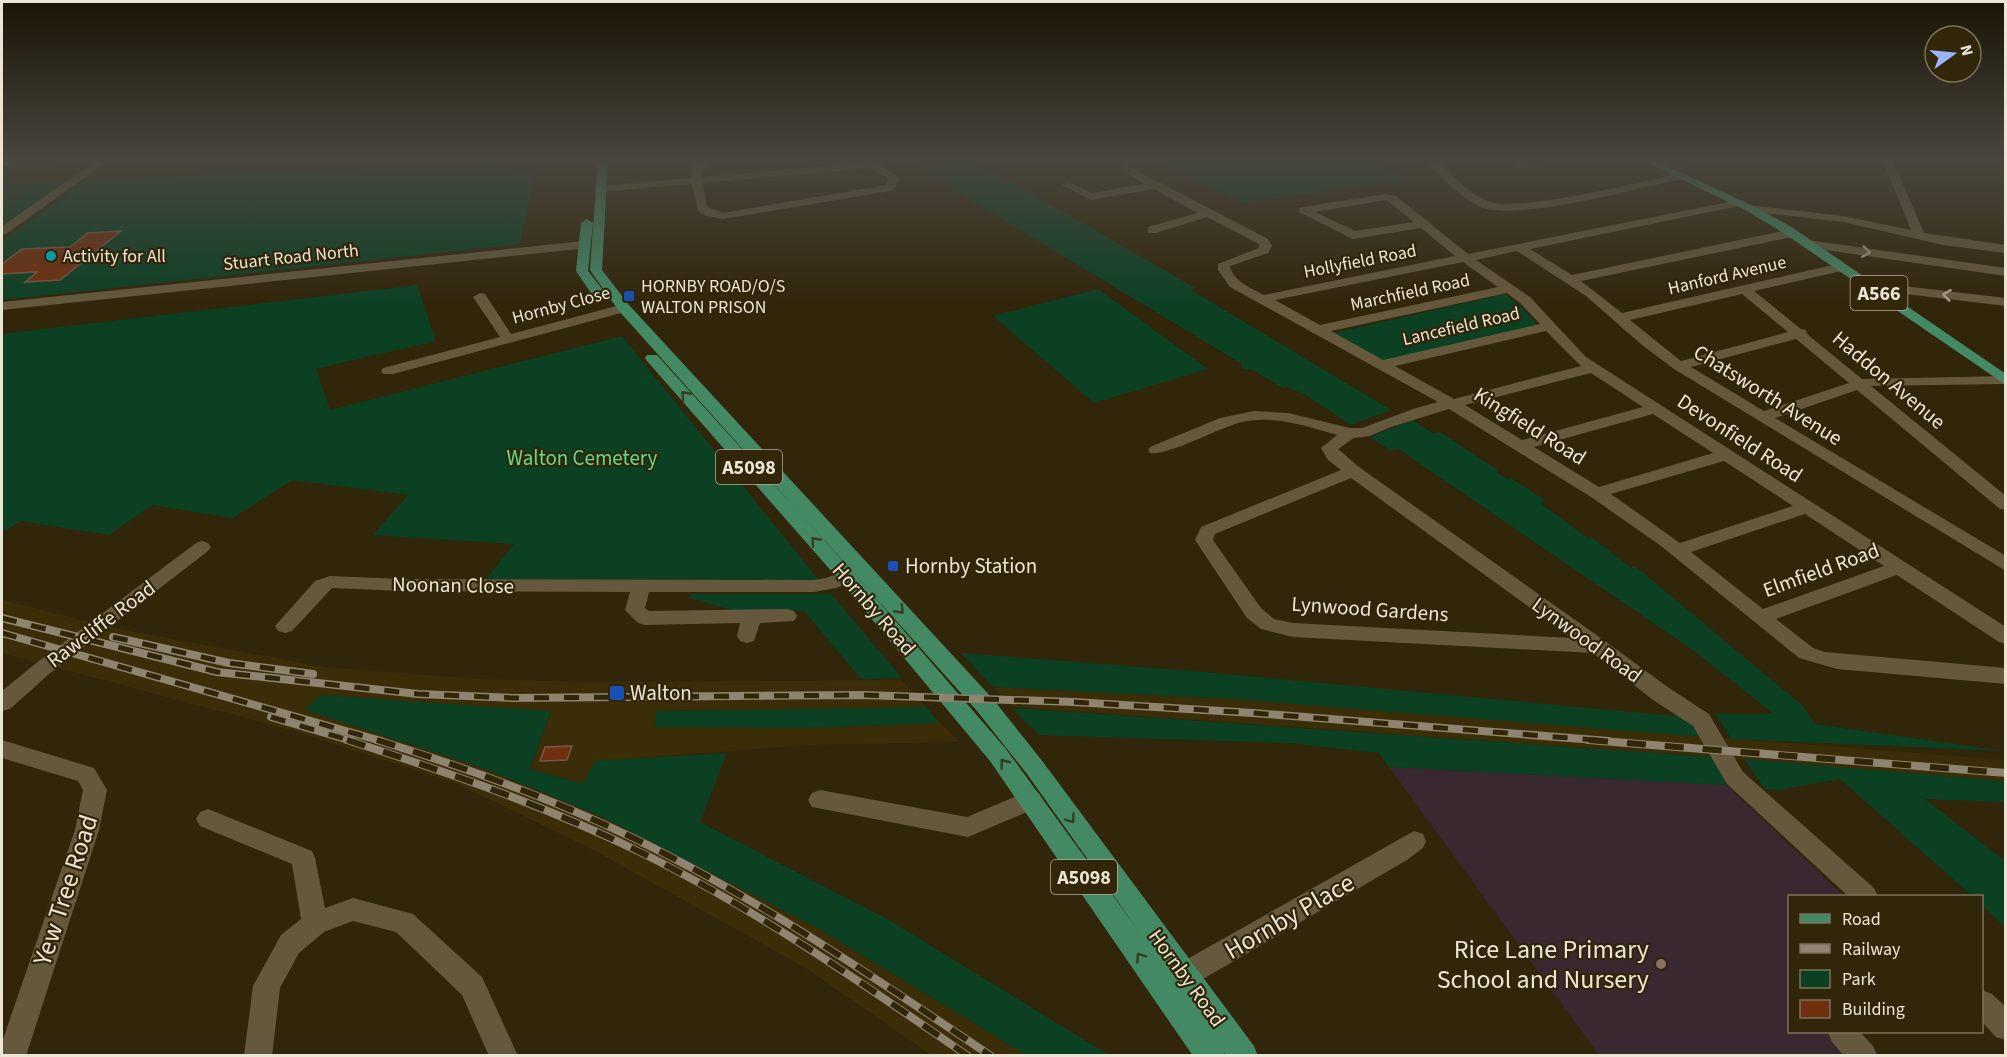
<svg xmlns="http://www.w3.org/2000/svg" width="2007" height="1057" viewBox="0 0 2007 1057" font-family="'Source Sans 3',sans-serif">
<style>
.built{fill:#3b2d08}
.education{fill:#3a2831}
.green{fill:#0b4023}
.building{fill:#702f0e;stroke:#76584b;stroke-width:1.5}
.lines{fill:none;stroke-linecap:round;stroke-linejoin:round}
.minor{fill:#65583c;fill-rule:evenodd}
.major{fill:#438964;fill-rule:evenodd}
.rail-far1-casing{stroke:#8e846f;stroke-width:8}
.rail-casing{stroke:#8e846f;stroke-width:8}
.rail-far1{stroke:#31250a;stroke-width:5;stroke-dasharray:15;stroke-linecap:butt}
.rail{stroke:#31250a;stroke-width:6;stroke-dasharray:19;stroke-linecap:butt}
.oneway{stroke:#a89e88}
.oneway2{stroke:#363e20}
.culture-dot{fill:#0f9aa8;stroke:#31250a;stroke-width:2}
.transit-dot{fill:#1a4fb4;stroke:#31250a;stroke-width:2}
.education-dot{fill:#8d6e63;stroke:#31250a;stroke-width:2}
.labels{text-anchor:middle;stroke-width:4.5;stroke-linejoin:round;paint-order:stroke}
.far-poi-label{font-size:18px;fill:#ece5d5;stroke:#31250a;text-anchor:start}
.far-street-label{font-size:18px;fill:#ece5d5;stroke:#31250a}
.shield{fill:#31250a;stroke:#b4ab98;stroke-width:1.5}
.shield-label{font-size:20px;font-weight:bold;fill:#ece5d5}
.street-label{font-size:21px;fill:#ece5d5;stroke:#31250a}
.park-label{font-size:21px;fill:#5ddb8f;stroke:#31250a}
.poi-label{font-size:21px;fill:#ece5d5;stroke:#31250a;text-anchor:start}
.near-street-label{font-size:26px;fill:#ece5d5;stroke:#31250a}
.near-poi-label{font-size:26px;fill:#ece5d5;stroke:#31250a;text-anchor:end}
</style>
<rect width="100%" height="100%" fill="#31250a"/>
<g class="built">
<polygon points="2,600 119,629 325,667 479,679 587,682 902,680 926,707 657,711 655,726 804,728 940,723 960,742 809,745 596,761 584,784 530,769 551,712 320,695 306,710 483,768 602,817 818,928 1026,1055 931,1055 804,967 595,851 460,785 297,732 2,653"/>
<polygon points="993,687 1234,699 2005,760 2005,781 1730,758 1012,707"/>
</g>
<polygon class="education" points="1389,767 1726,785 1844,896 1790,896 1790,1032 1861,1032 1880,1055 1599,1055"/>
<g class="green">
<polygon points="906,159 971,159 1006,179 1001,180 1004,182 1010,181 1197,289 1191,290 1391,410 1351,425 1306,395 1287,387 1284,389 1253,370 1242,369 1242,364 957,192 950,191 954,187"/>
<polygon points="1153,159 1381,159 1404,180 1242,203"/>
<polygon points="496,162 534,173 520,244 2,300 2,241 87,180"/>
<polygon points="67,181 2,226 2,183"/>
<polygon points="417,285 436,341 316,369 330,410 622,336 819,580 486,579 514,544 373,535 408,495 292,480 233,518 152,505 109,535 21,521 2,533 2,334"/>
<polygon points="1098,289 1208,369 1094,403 993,316"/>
<polygon points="1505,294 1524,309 1538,326 1382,361 1334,333"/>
<polygon points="1412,420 1434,434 1440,432 1498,470 1496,472 1507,479 1511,478 1545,500 1540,503 1589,539 1593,538 1631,568 1635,566 1803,706 1815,724 2005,751 1731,739 1716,714 1774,714 1697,653 1397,448 1391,451 1370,437"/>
<polygon points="693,594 831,594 902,678 861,679 804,611 737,611 688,598"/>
<polygon points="961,653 1204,672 1685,717 1704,737 1234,699 993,687"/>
<polygon points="320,695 551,711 530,769 583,784 595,761 727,753 700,822 889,920 1109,1055 1026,1055 818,928 602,817 483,768 305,710"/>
<polygon points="926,707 940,723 804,728 655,727 656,711"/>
<polygon points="1012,708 1716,757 1726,785 1389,767 1379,753 1289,743 1039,735"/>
<polygon points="1744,759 2005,781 2005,802 1925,799 2005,861 2005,927 1982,905 1982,896 1972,896 1840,779 1779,790 1765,789"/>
</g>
<g class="building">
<polygon points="121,231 60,280 25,282 37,272 2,274 2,264 22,249 70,247 88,233"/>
<polygon points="572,746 567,760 540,761 545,747"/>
</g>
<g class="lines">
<g class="minor">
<polygon points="99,159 110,159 6,234 2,234 2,226"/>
<path d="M704,159H716L701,170L702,177L862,163L858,159H870L900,178L894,190L890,191L723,219L706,216L698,211L692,184L600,192L594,189L600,186L691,178V167ZM871,168L889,179L886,185L723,213L707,207L703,183Z"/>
<path d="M1423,159H1434C1451,172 1467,194 1488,201C1519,213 1644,181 1682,173L1687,176L1682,179C1639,188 1522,220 1483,208C1466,202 1435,173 1423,159Z"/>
<polygon points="1538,159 1560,159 1555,162 1518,168 1513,165"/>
<polygon points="1685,159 1722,159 1717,162 1657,167 1652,164 1657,161"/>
<polygon points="1882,159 1892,159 1924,233 2006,245 2006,253 1943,245 1843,222 1749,211 1743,208 1749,205 1843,216 1911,230"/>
<path d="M1128,166L1268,239L1272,246L1268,253L1230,266C1233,281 1251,288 1264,295L1455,256L1421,228L1353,239L1299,212V208L1303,207L1386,194L1396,196L1468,254L1739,200L1745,203L1743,205L1530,249L1572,275L1792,229L1796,230V236L1792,237L1581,281L1622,313L1842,263L1848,267L1846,270L1754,291L1801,329L1806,330L1807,334L1862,379L2006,376L2004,384L1871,386L2006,496V510L2000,509L1857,390L1775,418L2006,556V571L1674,369L1642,345L1586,296L1517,251L1476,260L1530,297L1586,357L2006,627V644L1999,642L1897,575L1776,619L1813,648L1825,652L2006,668V684L1837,669L1799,658L1661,546L1591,497L1449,409L1391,427L1370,436L1354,438L1338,449L1359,467L1605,641L1669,688L1709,714L1743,772L1874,888L1878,896H1848L1727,784L1693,726L1653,700L1593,653L1293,637L1261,629L1247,618L1195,540L1201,527L1341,470L1328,460L1321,448L1337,435C1306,426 1274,415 1242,422C1220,427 1166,457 1150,453L1148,450L1150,447L1220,418L1254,411L1288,413L1350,428H1362L1413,409L1438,402L1230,287L1218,270V264L1259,248V244L1207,217L1156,233H1148V227L1198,213L1154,189L1091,200L1062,185L1067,182L1071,183L1092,193L1145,184L1124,171V167ZM1386,200L1414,222L1355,231L1315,212ZM1463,262L1498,287L1320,325L1275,300ZM1507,293L1520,303L1540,324L1383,360L1331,331ZM1742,294L1788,332L1681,361L1630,320ZM1546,331L1581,366L1454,399L1395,366ZM1796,339L1849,383L1764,411L1691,367ZM1591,373L1643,407L1522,440L1465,405ZM1653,414L1713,453L1599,487L1534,447ZM1724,461L1793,506L1680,543L1611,494ZM1351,478L1572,638L1293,623L1274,619L1261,608L1213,540L1215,534ZM1805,514L1884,566L1763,609L1691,552Z"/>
<polygon points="1808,240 2006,268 2006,276 1804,247 1804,241"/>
<polygon points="584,241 588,242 588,248 2,310 2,302"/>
<polygon points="1869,282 2006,298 2006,306 1864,289 1862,286 1864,283"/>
<polygon points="480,293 485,294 511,334 624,304 631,308 629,311 393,374 383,374 381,371 383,368 500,337 473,297"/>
<polygon points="202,541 208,543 211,547 208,551 49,674 10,709 2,711 2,691 35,664 196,543"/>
<polygon points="861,565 868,567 870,571 868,575 836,588 814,592 649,592 645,608 649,611 787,609 794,611 797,616 794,621 760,623 754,641 747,643 740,641 737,636 740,623 645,625 638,623 625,610 630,592 402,591 332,588 292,631 285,633 278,631 275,626 315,581 330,576 402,579 814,580 826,578"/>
<polygon points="2,740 94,768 107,790 99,830 26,1056 2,1056 2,1042 75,830 83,790 78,781 2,758"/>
<polygon points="820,790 967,817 1031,790 1039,793 1043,800 1039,807 968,837 812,807 808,800 812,793"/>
<polygon points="208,809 312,851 315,858 325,908 353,898 413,914 482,977 518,1056 489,1056 462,995 396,932 353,921 324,932 299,953 280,988 272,1056 244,1056 253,986 281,935 301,919 292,864 200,826 196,819 200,812"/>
<polygon points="1414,831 1423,834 1426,841 1423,848 1407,860 1186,989 1176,993 1166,989 1162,980 1166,971"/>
<polygon points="1982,990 1992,994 2006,1007 2006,1040 1996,1037 1982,1022"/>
<polygon points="1828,1032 1860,1032 1873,1046 1877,1056 1844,1056 1832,1042"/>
</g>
<g class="major">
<polygon points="36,159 111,159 106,162 2,166 2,160"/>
<polygon points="598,159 608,159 602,270 629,305 993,699 1043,762 1254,1046 1258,1056 1226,1056 1224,1052 1225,1056 1193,1056 990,761 840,581 647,361 645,358 647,355 657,355 854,573 1006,749 1140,933 1027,774 977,711 619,311 592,273 590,270"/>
<polygon points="1640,159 1652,159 1753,206 1790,226 2006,374 2006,385 1782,232 1745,210"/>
<polygon points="587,219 593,223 588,271 603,290 596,294 591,293 576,271 581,223"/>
</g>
<defs>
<g id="rail-far1">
<polyline points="2,618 217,672 418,694 514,698 863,695 1074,702 1253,713 1608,741"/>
<polyline points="2,633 381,741"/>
<polyline points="113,637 229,663 313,674"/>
<polyline points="271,717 352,741"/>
</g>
<g id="rail">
<path d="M347,740C447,772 546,806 640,852C756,909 862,983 968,1056"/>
<path d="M377,740C477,771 578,808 671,857C783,915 887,986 991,1056"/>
<polyline points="1589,740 2006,773"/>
</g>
</defs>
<use href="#rail-far1" class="rail-far1-casing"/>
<use href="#rail" class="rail-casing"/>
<use href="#rail-far1" class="rail-far1"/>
<use href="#rail" class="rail"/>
</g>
<defs><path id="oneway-chevron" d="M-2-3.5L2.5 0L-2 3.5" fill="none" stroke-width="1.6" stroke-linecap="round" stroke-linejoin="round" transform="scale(1.5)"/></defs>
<g class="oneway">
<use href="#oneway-chevron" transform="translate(1866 252) rotate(8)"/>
<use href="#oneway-chevron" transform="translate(1947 295) rotate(-173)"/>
</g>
<g class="oneway2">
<use href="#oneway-chevron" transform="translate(685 395) rotate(-132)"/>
<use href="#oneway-chevron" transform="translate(815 541) rotate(-132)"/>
<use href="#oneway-chevron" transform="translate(900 610) rotate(48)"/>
<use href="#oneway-chevron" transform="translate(1004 763) rotate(-127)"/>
<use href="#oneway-chevron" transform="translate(1071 819) rotate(54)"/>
<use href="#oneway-chevron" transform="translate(1140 957) rotate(-125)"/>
</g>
<linearGradient id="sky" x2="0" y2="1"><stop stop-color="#1b1406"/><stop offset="0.52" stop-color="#48463e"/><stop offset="1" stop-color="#48463e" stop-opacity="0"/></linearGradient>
<rect width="2007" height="307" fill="url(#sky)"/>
<circle class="culture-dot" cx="51" cy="256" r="6"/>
<g class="transit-dot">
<rect x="623" y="290" width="12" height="12" rx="3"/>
<rect x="887" y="560" width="12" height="12" rx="3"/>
<rect x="609" y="685" width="16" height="16" rx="3"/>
</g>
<circle class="education-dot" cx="1661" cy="964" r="6"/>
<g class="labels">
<g class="far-poi-label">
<text x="63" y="262">Activity for All</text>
<text x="641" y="292">HORNBY ROAD/O/S<tspan x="641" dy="21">WALTON PRISON</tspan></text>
</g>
<g class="far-street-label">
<text transform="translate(291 257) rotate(-6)" y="6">Stuart Road North</text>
<text transform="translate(1360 261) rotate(-11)" y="6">Hollyfield Road</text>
<text transform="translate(1727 275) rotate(-13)" y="6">Hanford Avenue</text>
<text transform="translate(1410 292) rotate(-12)" y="6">Marchfield Road</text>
<text transform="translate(561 305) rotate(-15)" y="6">Hornby Close</text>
<text transform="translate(1461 326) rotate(-13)" y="6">Lancefield Road</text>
</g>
<g class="shield">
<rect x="1850.5" y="276" width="57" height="34" rx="4.5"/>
<rect x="716" y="450" width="66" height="34" rx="4.5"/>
<rect x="1051" y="860" width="66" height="34" rx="4.5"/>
</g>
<g class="shield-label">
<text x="1879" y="300">A566</text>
<text x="749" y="474">A5098</text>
<text x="1084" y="884">A5098</text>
</g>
<g class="street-label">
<text transform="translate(1889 380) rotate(40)" y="7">Haddon Avenue</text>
<text transform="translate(1768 395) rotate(32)" y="7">Chatsworth Avenue</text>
<text transform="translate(1530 426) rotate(32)" y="7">Kingfield Road</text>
<text transform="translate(1740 438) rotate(33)" y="7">Devonfield Road</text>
<text transform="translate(1821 570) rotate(-20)" y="7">Elmfield Road</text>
<text transform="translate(453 585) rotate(1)" y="7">Noonan Close</text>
<text transform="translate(874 609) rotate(49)" y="7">Hornby Road</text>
<text transform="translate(1370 609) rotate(4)" y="7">Lynwood Gardens</text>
<text transform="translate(101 624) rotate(-37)" y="7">Rawcliffe Road</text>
<text transform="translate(1587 640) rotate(36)" y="7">Lynwood Road</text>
<text transform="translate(1187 978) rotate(54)" y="7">Hornby Road</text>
</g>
<g class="park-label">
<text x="582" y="465">Walton Cemetery</text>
</g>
<g class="poi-label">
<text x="905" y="573">Hornby Station</text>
<text x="630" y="700">Walton</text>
</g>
<g class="near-street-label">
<text transform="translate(65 890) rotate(-72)" y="9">Yew Tree Road</text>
<text transform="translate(1289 916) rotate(-30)" y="9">Hornby Place</text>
</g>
<g class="near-poi-label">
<text x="1649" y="958">Rice Lane Primary<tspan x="1649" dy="30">School and Nursery</tspan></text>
</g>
</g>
<rect width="2007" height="1057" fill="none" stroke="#ece5d5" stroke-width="6"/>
<rect x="1788" y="895" width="195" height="138" fill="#31250a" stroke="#7c725b" stroke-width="1.5"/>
<rect x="1800" y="914" width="30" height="9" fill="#438964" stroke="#7c725b" stroke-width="1.5"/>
<text x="1842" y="925" font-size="18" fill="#ece5d5">Road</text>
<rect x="1800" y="944" width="30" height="9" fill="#8e846f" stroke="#7c725b" stroke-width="1.5"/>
<text x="1842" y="955" font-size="18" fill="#ece5d5">Railway</text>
<rect x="1800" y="970" width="30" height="18" fill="#0b4023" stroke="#7c725b" stroke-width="1.5"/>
<text x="1842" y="985" font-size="18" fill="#ece5d5">Park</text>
<rect x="1800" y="1000" width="30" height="18" fill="#702f0e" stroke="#7c725b" stroke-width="1.5"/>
<text x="1842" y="1015" font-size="18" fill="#ece5d5">Building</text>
<g transform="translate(1953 54) rotate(75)"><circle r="28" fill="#31250a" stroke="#7c725b" stroke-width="1.5"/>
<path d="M0-4.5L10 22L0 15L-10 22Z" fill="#9cb4fd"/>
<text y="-9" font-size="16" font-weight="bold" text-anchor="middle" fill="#ece5d5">N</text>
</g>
</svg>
